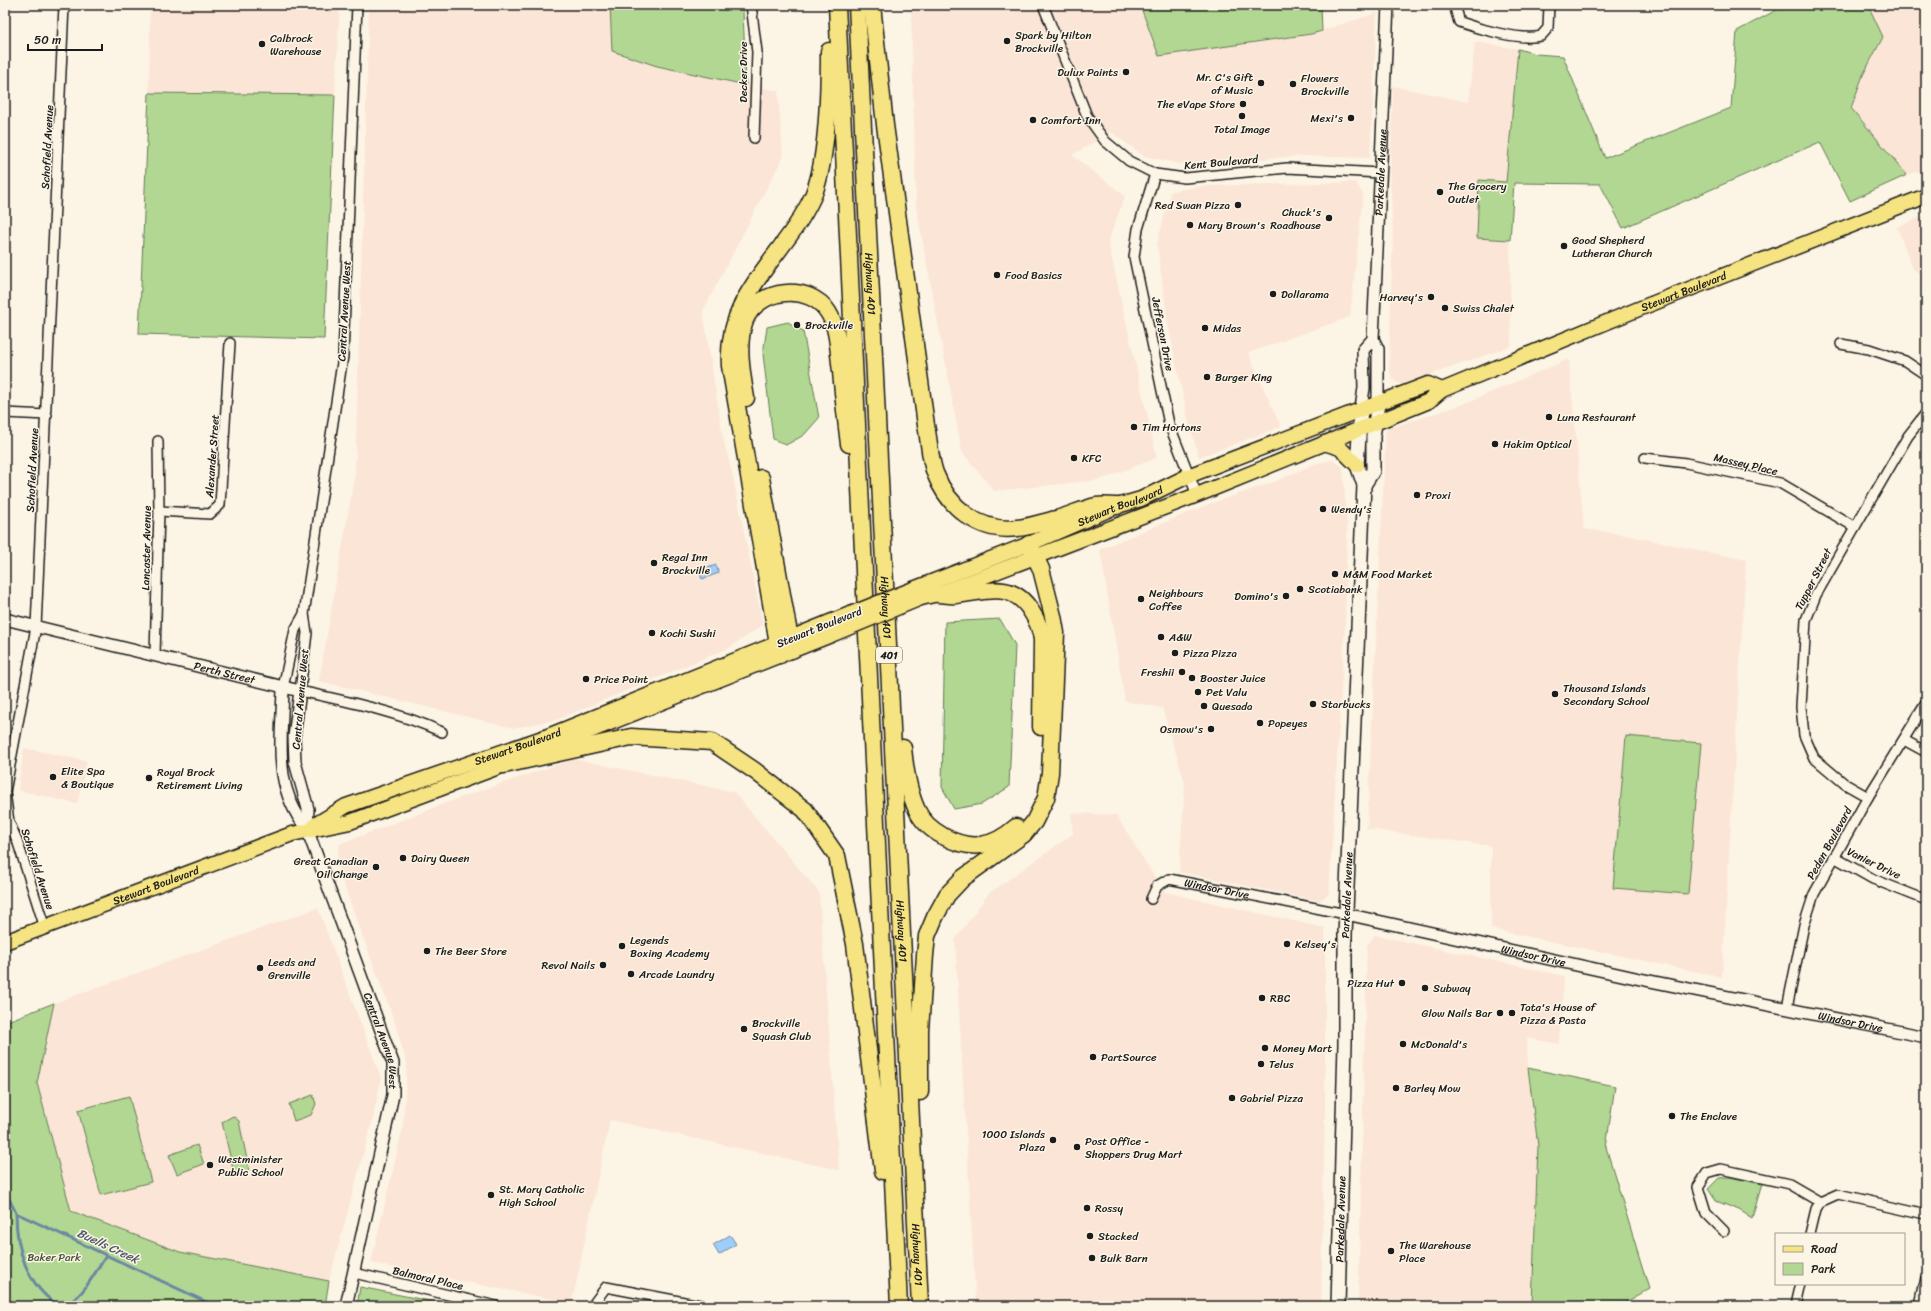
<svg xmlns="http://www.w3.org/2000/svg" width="1931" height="1311" viewBox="0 0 1931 1311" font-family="Sriracha,sans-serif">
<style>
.built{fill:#fbe5d6}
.green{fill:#b1d792;stroke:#667a57}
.water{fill:#9fcefb;stroke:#6b87a2}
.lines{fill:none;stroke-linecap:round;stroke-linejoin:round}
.stream{stroke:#6b87a2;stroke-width:3}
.minor-casing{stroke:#1c1c1c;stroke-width:12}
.tertiary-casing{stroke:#1c1c1c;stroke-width:14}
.secondary-casing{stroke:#1c1c1c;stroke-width:16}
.primary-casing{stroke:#1c1c1c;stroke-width:17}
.motorway-casing{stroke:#1c1c1c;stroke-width:19}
.minor{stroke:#fcf5e5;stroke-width:9}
.tertiary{stroke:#fcf5e5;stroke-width:11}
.secondary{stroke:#fcf5e5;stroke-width:13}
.primary{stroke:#f6e381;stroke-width:14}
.motorway{stroke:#f6e381;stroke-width:16}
.primary-bridge-casing{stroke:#1c1c1c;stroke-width:17;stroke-linecap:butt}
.primary-bridge{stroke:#f6e381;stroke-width:14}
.poi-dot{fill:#1c1c1c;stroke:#fcf5e5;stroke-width:1.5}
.labels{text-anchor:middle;stroke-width:3;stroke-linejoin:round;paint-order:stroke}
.shield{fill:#fcf5e5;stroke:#5f5d58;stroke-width:1}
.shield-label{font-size:10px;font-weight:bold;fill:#1c1c1c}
.poi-label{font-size:11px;fill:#1c1c1c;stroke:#fcf5e5;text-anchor:start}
.street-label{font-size:11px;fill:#1c1c1c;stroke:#fcf5e5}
.park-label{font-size:11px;fill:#49543f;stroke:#fcf5e5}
.water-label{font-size:12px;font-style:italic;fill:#4a5a6a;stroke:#fcf5e5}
</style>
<rect width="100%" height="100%" fill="#fcf5e5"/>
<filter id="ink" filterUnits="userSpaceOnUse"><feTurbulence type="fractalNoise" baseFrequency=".025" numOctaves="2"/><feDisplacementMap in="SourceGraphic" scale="8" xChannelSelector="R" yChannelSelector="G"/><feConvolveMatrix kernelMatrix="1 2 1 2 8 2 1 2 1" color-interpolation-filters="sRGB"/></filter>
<g filter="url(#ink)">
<g class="built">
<polygon points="150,5 340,5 335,95 149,93"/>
<polygon points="369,5 610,5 612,51 657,66 778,91 783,157 703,311 723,438 733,477 763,625 729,648 556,720 513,728 319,681 355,473"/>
<polygon points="911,5 1140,5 1159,56 1311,34 1377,13 1370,158 1305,156 1179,164 1144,156 1111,132 1072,155 1125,196 1108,242 1157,458 1100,480 994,491 962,452 916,206"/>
<polygon points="1868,5 1926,5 1926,169 1907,175 1851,108 1863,75 1883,38"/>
<polygon points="1475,42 1518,49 1506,182 1477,238 1510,240 1511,346 1402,385 1392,379 1389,367 1393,234 1390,177 1393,86 1468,102"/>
<polygon points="1355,182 1363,194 1350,317 1248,353 1281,427 1199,457 1188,420 1168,324 1157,244 1171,191 1205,186"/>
<polygon points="1926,215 1926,277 1913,269 1897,227"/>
<polygon points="1569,359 1584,529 1621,534 1746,560 1722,977 1491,929 1491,846 1367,829 1386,429 1461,405"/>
<polygon points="1332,460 1343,467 1347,529 1345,626 1329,894 1319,901 1179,872 1185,783 1162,708 1125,701 1100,549 1212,503 1274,482 1314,464"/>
<polygon points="24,748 87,761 77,804 18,790"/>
<polygon points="574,759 734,792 819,892 839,1170 610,1120 572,1303 371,1263 403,1127 407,1064 395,1023 336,864 340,844 459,798"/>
<polygon points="1071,813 1116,815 1164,892 1325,928 1325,1110 1321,1306 976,1306 955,940 988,894 1073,834"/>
<polygon points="318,908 381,1078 373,1118 329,1281 180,1252 71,1211 37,1083 54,1003"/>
<polygon points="1375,935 1564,976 1559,1044 1527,1038 1528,1068 1538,1146 1532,1306 1358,1306 1367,945"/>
</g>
<g class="green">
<polygon points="610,5 741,5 743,10 746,85 657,66 612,51"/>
<polygon points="1140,5 1321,5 1322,31 1311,34 1159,56"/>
<polygon points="1786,5 1811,5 1813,9 1824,5 1868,5 1883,37 1863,75 1851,108 1907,175 1850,201 1820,142 1623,228 1600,184 1514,183 1510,240 1477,238 1479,180 1506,182 1518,49 1536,54 1563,56 1605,158 1731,108 1737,31"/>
<polygon points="149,93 335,95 324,339 139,334"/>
<polygon points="788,322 803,331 819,418 804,435 786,445 773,439 763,354 767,327"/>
<polygon points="1000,619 1015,645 1009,787 982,804 954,809 942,787 945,622"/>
<polygon points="1626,736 1701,743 1688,894 1613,888"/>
<polygon points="54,1003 37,1083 71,1211 180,1252 329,1281 325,1306 5,1306 5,1022"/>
<polygon points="1528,1068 1615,1086 1606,1147 1649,1289 1619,1306 1532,1306 1538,1146"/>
<polygon points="313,1095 316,1104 311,1115 294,1121 289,1104"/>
<polygon points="129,1096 151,1182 101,1195 78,1110"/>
<polygon points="233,1116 239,1121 249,1169 243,1175 236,1173 233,1169 222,1122"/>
<polygon points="197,1145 204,1164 177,1174 169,1155"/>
<polygon points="1729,1177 1762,1184 1752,1218 1739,1210 1716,1201 1708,1189 1719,1178"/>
<polygon points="360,1287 455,1306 357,1306"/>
</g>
<g class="water">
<polygon points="716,565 719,573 702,579 699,571"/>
<polygon points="730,1235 736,1244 719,1255 713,1245"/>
</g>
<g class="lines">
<g class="stream">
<polyline points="5,1191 16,1213 215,1306"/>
<path d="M16,1213C16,1249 27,1286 59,1306"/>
<path d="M63,1306C84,1298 94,1272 107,1255"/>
</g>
<defs>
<g id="minor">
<path d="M357,5L343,356L304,614L307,633L300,691C346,701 399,712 442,732"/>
<polyline points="751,5 757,52 754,138"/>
<polyline points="1043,5 1087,116 1105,141 1129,161 1155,174 1185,178 1287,168 1380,173"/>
<path d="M1454,5L1459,22C1479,29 1521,41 1541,36L1548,28L1549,5"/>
<polyline points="1155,174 1138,229 1134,257 1169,424 1197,495"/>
<polyline points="1841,344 1869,349 1905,361 1926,375"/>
<polyline points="5,413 47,415"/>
<polyline points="1645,458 1686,463 1780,483 1855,527"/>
<polyline points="159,511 210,514 220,505 230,343"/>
<polyline points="155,655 159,511 158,441"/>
<polyline points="283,688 295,630 304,614"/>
<polyline points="1904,740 1926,752"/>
<polyline points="1868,797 1845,784 1814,758 1804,735 1801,707 1806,620 1816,595 1855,527 1908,436 1926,413"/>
<polyline points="1834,857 1873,879 1926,900"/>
<path id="s1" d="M1151,899L1157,886L1169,879L1346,914"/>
<polyline points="45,928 17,840 9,822 5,792 36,627 64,5"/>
<polyline points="1787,1008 1804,925 1814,894 1868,797 1926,703"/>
<polyline points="1724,1231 1706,1213 1698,1187 1707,1173 1721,1169 1789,1184 1820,1202"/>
<polyline points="1810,1234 1816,1209 1820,1202 1838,1194 1926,1214"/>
<polyline points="354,1273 496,1306"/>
<polyline points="592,1306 606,1287 705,1306"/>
<polyline points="1795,1306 1800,1284"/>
<polyline points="1920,1306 1926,1278"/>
</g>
<g id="tertiary">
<path id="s2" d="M1378,403V349L1373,339L1388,5"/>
<polyline points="1361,408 1364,388 1363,350 1373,339"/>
<path id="s3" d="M5,619L300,691L294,737L295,762L308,809L307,829"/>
<path id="s4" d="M283,688C282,741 272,785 307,829L393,1063V1095L346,1306"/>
<path id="s5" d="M1346,914L1640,979L1926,1037"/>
</g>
<g id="secondary">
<polyline points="1364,485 1373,471 1373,437 1378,403"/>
<path id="s6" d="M1338,1306L1345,1044V935L1364,485L1357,465L1361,408"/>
</g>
<g id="primary">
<polyline points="1324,443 1340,448 1357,465"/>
<path id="s7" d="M916,588L1029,544L1117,506L1141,499L1188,476L1428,384L1442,390"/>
<path id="s8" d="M921,598L938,594L1197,495L1429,401L1442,390L1641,308L1926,196"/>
<path id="s9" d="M315,825L346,806L548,736L830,622"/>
<path id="s10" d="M5,942L292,834L350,822L504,765L831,635"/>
</g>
<g id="motorway">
<polyline points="837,5 899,1306"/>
<path id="s11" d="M857,5L920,1306"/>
<path d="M872,5L885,125L926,425C929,440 930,460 935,473C948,507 979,533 1017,528C1030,527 1043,522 1056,519C1069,516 1082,509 1096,506C1103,505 1111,506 1117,506"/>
<path d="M746,398C742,375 736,343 745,320C758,288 810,283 828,312C839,329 838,352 841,371C843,395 846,420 849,444"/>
<polyline points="761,478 792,650"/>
<path d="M938,594C944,594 950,596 956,595C986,592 1012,580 1031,611C1037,620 1041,629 1042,640L1041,727"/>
<path d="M780,655L730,366C725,293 784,258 812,198C828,163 829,90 829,51"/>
<path d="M903,748C905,769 908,791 917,810C926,831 958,848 981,845C995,843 1006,836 1016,827"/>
<polyline points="504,765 631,737 712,742 755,771 805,810 837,856 855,944 883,1171"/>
<polyline points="920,1092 920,1031 925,955 927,936 935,917 947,895 963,878 1024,834 1034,822 1046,798 1050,773 1056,633 1053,616 1041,569 1029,544"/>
</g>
</defs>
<use href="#minor" class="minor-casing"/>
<use href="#tertiary" class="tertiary-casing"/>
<use href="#secondary" class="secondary-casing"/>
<use href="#primary" class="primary-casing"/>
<use href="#motorway" class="motorway-casing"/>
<use href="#minor" class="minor"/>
<use href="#tertiary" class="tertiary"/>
<use href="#secondary" class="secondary"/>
<use href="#primary" class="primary"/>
<use href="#motorway" class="motorway"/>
<defs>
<g id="primary-bridge">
<polyline points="830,622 916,588"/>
<polyline points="831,635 921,598"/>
</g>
</defs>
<use href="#primary-bridge" class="primary-bridge-casing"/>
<use href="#primary-bridge" class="primary-bridge"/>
</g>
</g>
<g class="poi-dot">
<circle cx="1007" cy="41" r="4"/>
<circle cx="262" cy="44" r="4"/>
<circle cx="1126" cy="72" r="4"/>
<circle cx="1261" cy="83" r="4"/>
<circle cx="1293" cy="84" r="4"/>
<circle cx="1243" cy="104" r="4"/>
<circle cx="1242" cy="116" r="4"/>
<circle cx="1351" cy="118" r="4"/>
<circle cx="1033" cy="120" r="4"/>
<circle cx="1440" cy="192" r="4"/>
<circle cx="1238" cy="205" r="4"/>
<circle cx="1329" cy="218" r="4"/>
<circle cx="1190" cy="225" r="4"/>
<circle cx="1564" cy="246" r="4"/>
<circle cx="997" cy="275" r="4"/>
<circle cx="1273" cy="294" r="4"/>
<circle cx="1431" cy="297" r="4"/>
<circle cx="1445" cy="308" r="4"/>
<circle cx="797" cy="325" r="4"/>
<circle cx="1205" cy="328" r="4"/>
<circle cx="1207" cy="377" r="4"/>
<circle cx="1549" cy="417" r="4"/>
<circle cx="1134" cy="427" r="4"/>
<circle cx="1495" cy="444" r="4"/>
<circle cx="1074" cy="458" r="4"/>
<circle cx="1417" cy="495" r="4"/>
<circle cx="1323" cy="509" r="4"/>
<circle cx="654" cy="563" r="4"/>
<circle cx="1335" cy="574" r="4"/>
<circle cx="1300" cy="589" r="4"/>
<circle cx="1286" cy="596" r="4"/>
<circle cx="1141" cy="599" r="4"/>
<circle cx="652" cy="633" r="4"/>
<circle cx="1161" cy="637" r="4"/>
<circle cx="1175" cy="653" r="4"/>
<circle cx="1182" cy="672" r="4"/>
<circle cx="1192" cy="678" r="4"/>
<circle cx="586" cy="679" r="4"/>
<circle cx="1198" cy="692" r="4"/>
<circle cx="1555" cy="694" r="4"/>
<circle cx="1313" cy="704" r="4"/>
<circle cx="1204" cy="706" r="4"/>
<circle cx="1260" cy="723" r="4"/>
<circle cx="1211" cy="729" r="4"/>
<circle cx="53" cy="777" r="4"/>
<circle cx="149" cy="778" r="4"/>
<circle cx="403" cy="858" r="4"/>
<circle cx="376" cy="867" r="4"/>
<circle cx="1287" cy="944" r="4"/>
<circle cx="622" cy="946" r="4"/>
<circle cx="427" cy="951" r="4"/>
<circle cx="603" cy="965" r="4"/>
<circle cx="260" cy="968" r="4"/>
<circle cx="631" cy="974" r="4"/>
<circle cx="1402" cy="983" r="4"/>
<circle cx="1425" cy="988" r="4"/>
<circle cx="1262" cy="998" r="4"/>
<circle cx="1500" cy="1013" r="4"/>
<circle cx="1512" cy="1013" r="4"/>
<circle cx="744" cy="1029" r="4"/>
<circle cx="1403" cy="1044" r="4"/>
<circle cx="1265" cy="1048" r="4"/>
<circle cx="1093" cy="1057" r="4"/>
<circle cx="1261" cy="1064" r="4"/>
<circle cx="1396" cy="1088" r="4"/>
<circle cx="1232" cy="1098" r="4"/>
<circle cx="1672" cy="1116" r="4"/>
<circle cx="1053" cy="1140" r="4"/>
<circle cx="1077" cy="1147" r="4"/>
<circle cx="210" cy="1165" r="4"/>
<circle cx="491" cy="1195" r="4"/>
<circle cx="1087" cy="1208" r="4"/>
<circle cx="1090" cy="1236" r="4"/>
<circle cx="1391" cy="1251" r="4"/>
<circle cx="1092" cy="1258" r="4"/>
</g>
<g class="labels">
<rect class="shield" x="876" y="647" width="26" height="16" rx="3"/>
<g class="shield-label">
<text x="889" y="659">401</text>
</g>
<g class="poi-label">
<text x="1015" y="39">Spark by Hilton<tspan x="1015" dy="13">Brockville</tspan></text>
<text x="270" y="42">Calbrock<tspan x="270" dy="13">Warehouse</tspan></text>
<text x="1118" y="76" text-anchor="end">Dulux Paints</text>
<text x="1253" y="81" text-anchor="end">Mr. C's Gift<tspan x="1253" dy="13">of Music</tspan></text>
<text x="1301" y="82">Flowers<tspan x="1301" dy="13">Brockville</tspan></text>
<text x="1235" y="108" text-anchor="end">The eVape Store</text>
<text x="1343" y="122" text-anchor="end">Mexi's</text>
<text x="1041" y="124">Comfort Inn</text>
<text x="1242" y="133" text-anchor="middle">Total Image</text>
<text x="1448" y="190">The Grocery<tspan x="1448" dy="13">Outlet</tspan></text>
<text x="1230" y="209" text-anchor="end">Red Swan Pizza</text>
<text x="1321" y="216" text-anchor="end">Chuck's<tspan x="1321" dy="13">Roadhouse</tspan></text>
<text x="1198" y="229">Mary Brown's</text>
<text x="1572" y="244">Good Shepherd<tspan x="1572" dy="13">Lutheran Church</tspan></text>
<text x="1005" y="279">Food Basics</text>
<text x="1281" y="298">Dollarama</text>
<text x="1423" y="301" text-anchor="end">Harvey's</text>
<text x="1453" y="312">Swiss Chalet</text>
<text x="805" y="329">Brockville</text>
<text x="1213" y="332">Midas</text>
<text x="1215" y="381">Burger King</text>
<text x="1557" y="421">Luna Restaurant</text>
<text x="1142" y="431">Tim Hortons</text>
<text x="1503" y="448">Hakim Optical</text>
<text x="1082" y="462">KFC</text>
<text x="1425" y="499">Proxi</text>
<text x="1331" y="513">Wendy's</text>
<text x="662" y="561">Regal Inn<tspan x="662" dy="13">Brockville</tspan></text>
<text x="1343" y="578">M&amp;M Food Market</text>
<text x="1308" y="593">Scotiabank</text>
<text x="1149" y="597">Neighbours<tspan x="1149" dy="13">Coffee</tspan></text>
<text x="1278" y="600" text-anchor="end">Domino's</text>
<text x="660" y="637">Kochi Sushi</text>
<text x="1169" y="641">A&amp;W</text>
<text x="1183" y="657">Pizza Pizza</text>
<text x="1174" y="676" text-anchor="end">Freshii</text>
<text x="1200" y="682">Booster Juice</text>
<text x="594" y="683">Price Point</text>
<text x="1563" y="692">Thousand Islands<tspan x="1563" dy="13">Secondary School</tspan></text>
<text x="1206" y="696">Pet Valu</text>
<text x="1321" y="708">Starbucks</text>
<text x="1212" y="710">Quesada</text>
<text x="1268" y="727">Popeyes</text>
<text x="1203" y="733" text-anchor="end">Osmow's</text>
<text x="61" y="775">Elite Spa<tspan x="61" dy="13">&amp; Boutique</tspan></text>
<text x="157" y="776">Royal Brock<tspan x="157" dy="13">Retirement Living</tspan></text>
<text x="411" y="862">Dairy Queen</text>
<text x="368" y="865" text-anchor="end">Great Canadian<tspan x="368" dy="13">Oil Change</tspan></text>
<text x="630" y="944">Legends<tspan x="630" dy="13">Boxing Academy</tspan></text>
<text x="1295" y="948">Kelsey's</text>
<text x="435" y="955">The Beer Store</text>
<text x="268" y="966">Leeds and<tspan x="268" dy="13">Grenville</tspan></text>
<text x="595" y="969" text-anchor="end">Revol Nails</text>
<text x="639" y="978">Arcade Laundry</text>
<text x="1394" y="987" text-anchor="end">Pizza Hut</text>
<text x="1433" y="992">Subway</text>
<text x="1270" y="1002">RBC</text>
<text x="1520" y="1011">Tata's House of<tspan x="1520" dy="13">Pizza &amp; Pasta</tspan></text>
<text x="1492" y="1017" text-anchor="end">Glow Nails Bar</text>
<text x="752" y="1027">Brockville<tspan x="752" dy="13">Squash Club</tspan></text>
<text x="1411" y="1048">McDonald's</text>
<text x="1273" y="1052">Money Mart</text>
<text x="1101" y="1061">PartSource</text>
<text x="1269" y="1068">Telus</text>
<text x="1404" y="1092">Barley Mow</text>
<text x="1240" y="1102">Gabriel Pizza</text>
<text x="1680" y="1120">The Enclave</text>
<text x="1045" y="1138" text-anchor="end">1000 Islands<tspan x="1045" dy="13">Plaza</tspan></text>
<text x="1085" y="1145">Post Office -<tspan x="1085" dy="13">Shoppers Drug Mart</tspan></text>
<text x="218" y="1163">Westminister<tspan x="218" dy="13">Public School</tspan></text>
<text x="499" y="1193">St. Mary Catholic<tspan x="499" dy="13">High School</tspan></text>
<text x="1095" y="1212">Rossy</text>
<text x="1098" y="1240">Stacked</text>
<text x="1399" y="1249">The Warehouse<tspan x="1399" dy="13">Place</tspan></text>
<text x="1100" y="1262">Bulk Barn</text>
</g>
<g class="street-label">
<text transform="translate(743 72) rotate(-90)" y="4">Decker Drive</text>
<text transform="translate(47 147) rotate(-87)" y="4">Schofield Avenue</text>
<text transform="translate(1221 162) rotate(-5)" y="4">Kent Boulevard</text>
<text dy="4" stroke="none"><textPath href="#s2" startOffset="232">Parkedale Avenue</textPath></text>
<text dy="4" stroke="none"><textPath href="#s11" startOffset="279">Highway 401</textPath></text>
<text dy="4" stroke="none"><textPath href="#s8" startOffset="823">Stewart Boulevard</textPath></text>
<text transform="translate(344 311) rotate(-87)" y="4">Central Avenue West</text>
<text transform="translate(1163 334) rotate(79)" y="4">Jefferson Drive</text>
<text transform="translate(212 456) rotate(-86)" y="4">Alexander Street</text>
<text transform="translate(1746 464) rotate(13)" y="4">Massey Place</text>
<text transform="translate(32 470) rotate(-87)" y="4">Schofield Avenue</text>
<text dy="4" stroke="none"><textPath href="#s7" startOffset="220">Stewart Boulevard</textPath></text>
<text transform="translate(146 548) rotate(-89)" y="4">Lancaster Avenue</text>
<text transform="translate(1813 579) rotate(-63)" y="4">Tupper Street</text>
<text dy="4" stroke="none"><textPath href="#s11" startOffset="603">Highway 401</textPath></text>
<text transform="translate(819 627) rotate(-22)" y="4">Stewart Boulevard</text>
<text dy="4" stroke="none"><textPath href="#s3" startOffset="226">Perth Street</textPath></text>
<text transform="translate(300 699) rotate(-85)" y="4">Central Avenue West</text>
<text dy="4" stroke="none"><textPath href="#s9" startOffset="218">Stewart Boulevard</textPath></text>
<text transform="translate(1829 843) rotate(-61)" y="4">Peden Boulevard</text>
<text transform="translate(1874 863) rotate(26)" y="4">Vanier Drive</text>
<text transform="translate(38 869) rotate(72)" y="4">Schofield Avenue</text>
<text dy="4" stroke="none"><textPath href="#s10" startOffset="161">Stewart Boulevard</textPath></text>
<text dy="4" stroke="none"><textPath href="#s1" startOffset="77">Windsor Drive</textPath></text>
<text dy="4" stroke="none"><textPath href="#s6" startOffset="411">Parkedale Avenue</textPath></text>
<text dy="4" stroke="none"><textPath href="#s11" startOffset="927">Highway 401</textPath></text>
<text dy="4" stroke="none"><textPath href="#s5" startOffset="192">Windsor Drive</textPath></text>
<text dy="4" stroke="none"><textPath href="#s5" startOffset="516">Windsor Drive</textPath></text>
<text dy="4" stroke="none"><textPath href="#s4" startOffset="372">Central Avenue West</textPath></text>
<text dy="4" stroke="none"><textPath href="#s6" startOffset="87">Parkedale Avenue</textPath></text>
<text dy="4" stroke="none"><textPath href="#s11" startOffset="1251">Highway 401</textPath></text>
<text transform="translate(428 1278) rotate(13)" y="4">Balmoral Place</text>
</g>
<g class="park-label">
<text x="54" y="1261">Baker Park</text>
</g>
<g class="water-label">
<text transform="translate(108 1246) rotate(25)" y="4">Buells Creek</text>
</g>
</g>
<rect width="1931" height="1311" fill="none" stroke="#fcf5e5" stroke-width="20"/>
<rect x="10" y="10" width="1911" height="1291" fill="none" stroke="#1c1c1c" stroke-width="1.5" filter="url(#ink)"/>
<rect x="1775" y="1233" width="130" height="52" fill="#fcf5e5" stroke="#a29e95"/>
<rect x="1783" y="1246" width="20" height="6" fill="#f6e381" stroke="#a29e95"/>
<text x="1811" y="1253" font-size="12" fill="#1c1c1c">Road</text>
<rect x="1783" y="1263" width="20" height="12" fill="#b1d792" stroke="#a29e95"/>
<text x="1811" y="1273" font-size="12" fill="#1c1c1c">Park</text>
<path d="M28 44v6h74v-6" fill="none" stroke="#1c1c1c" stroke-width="2"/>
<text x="34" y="44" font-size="12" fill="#1c1c1c" stroke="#fcf5e5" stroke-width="3" paint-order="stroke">50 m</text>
</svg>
